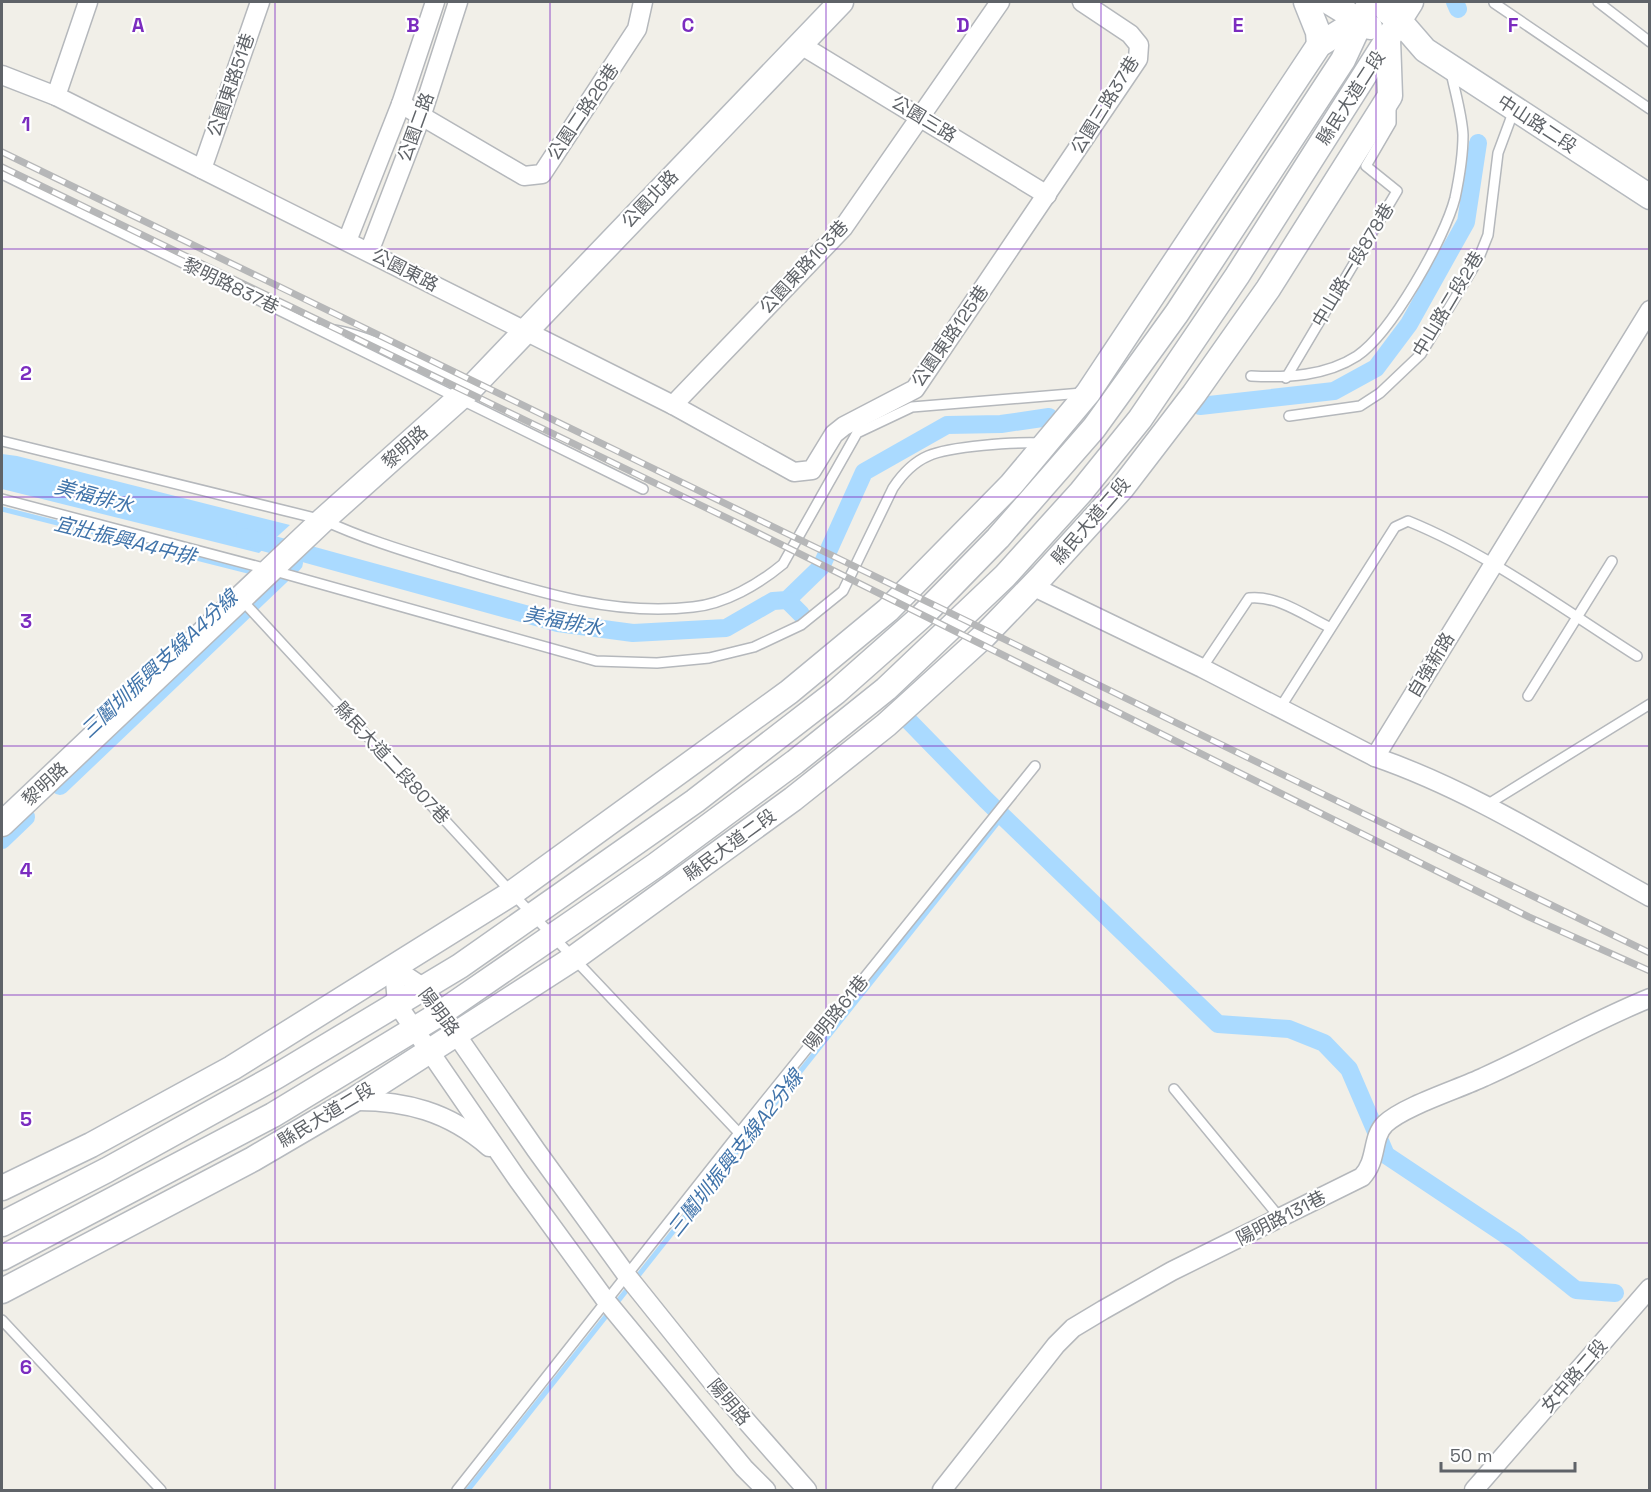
<svg xmlns="http://www.w3.org/2000/svg" width="1651" height="1492" viewBox="0 0 1651 1492" font-family="'Space Grotesk','Noto Sans TC',sans-serif">
<style>
.water{fill:#aadaff}
.lines{fill:none;stroke-linecap:round;stroke-linejoin:round}
.stream{stroke:#aadaff;stroke-width:5}
.canal{stroke:#aadaff;stroke-width:18}
.lane-casing{stroke:#b5b8bc;stroke-width:12}
.street-casing{stroke:#b5b8bc;stroke-width:21}
.secondary-casing{stroke:#b6babf;stroke-width:27}
.lane{stroke:#fff;stroke-width:9}
.street{stroke:#fff;stroke-width:18}
.secondary{stroke:#fff;stroke-width:24}
.rail-casing{stroke:#b6b7b8;stroke-width:7}
.rail{stroke:#fff;stroke-width:4.5;stroke-dasharray:14;stroke-linecap:butt}
.grid{fill:none;stroke:#7b2cbf;stroke-width:1.5;stroke-opacity:0.55}
.labels{text-anchor:middle;stroke-width:4.5;stroke-linejoin:round;paint-order:stroke}
.street-label{font-size:18px;fill:#5f6368;stroke:#fff}
.water-label{font-size:20px;font-style:italic;fill:#4174aa;stroke:#fff}
.grid-label{font-size:20px;text-anchor:middle;font-weight:bold;fill:#7b2cbf;stroke:#fff;stroke-width:4.5;stroke-linejoin:round;paint-order:stroke}
</style>
<rect width="100%" height="100%" fill="#f1efe8"/>
<polygon class="water" points="2,454 17,456 290,525 259,553 2,489"/>
<g class="lines">
<g class="stream">
<polyline points="1458,9 1460,2"/>
<polyline points="2,509 248,571"/>
<polyline points="468,1490 1003,816"/>
</g>
<g class="canal">
<polyline points="1455,2 1458,9"/>
<polyline points="1200,406 1334,391 1376,368 1409,324 1466,222 1478,143"/>
<polyline points="245,537 558,623 633,633 726,628 773,601 787,600 821,567 864,472 947,425 1001,424 1049,417"/>
<polyline points="787,600 801,614"/>
<polyline points="907,719 986,800 1218,1024 1289,1029 1324,1043 1349,1069 1386,1155 1515,1241 1576,1290 1615,1293"/>
<polyline points="60,786 294,563"/>
<polyline points="2,840 26,817"/>
</g>
<defs>
<g id="lane">
<polyline points="1598,2 1650,42"/>
<polyline points="1494,3 1650,109"/>
<polyline points="2,174 643,489"/>
<path d="M322,329C359,328 434,369 470,386"/>
<path d="M1251,376C1287,378 1326,376 1357,356C1391,333 1445,238 1455,198C1459,179 1463,154 1463,135C1462,115 1455,92 1451,72"/>
<polyline points="1286,378 1397,191 1366,166 1391,123 1391,105"/>
<polyline points="1289,416 1360,406 1380,393 1421,354 1478,260 1488,235 1498,153 1514,110"/>
<path d="M2,441L323,520C366,540 411,553 456,567C532,590 613,617 693,607C725,604 759,584 783,564L857,433L912,407L1082,393"/>
<path d="M2,499L271,570L596,661L657,663L709,658L754,647L801,625L843,591L893,488C901,476 914,462 928,456C950,446 1015,442 1041,443"/>
<polyline points="241,599 512,893 739,1133"/>
<path d="M1202,668L1249,598C1277,595 1304,615 1329,627"/>
<polyline points="1528,696 1612,561"/>
<path d="M1280,708L1395,527L1408,521C1489,554 1563,609 1637,656"/>
<polyline points="1485,806 1650,704"/>
<polyline points="1174,1089 1281,1219"/>
<polyline points="2,1320 161,1490"/>
<polyline points="457,1490 739,1133 1035,766"/>
</g>
<g id="street">
<polyline points="801,45 1047,195"/>
<polyline points="2,75 56,96 673,405 794,472 812,470 834,434 844,426 915,389 1138,59 1139,45 1130,34 1082,2"/>
<polyline points="56,96 88,2"/>
<polyline points="401,104 524,176 542,174 637,29 643,2"/>
<polyline points="202,169 260,2"/>
<polyline points="347,241 401,104 435,2"/>
<polyline points="369,252 422,114 458,2"/>
<path d="M1650,310L1375,757C1471,790 1561,848 1650,897"/>
<polyline points="673,405 843,228 1000,2"/>
<polyline points="1032,586 1202,668 1375,757"/>
<polyline points="394,968 424,988 536,1150 628,1277 713,1383 807,1490"/>
<polyline points="394,968 397,1004 518,1180 607,1302 744,1468 766,1490"/>
<path d="M352,1101C405,1100 449,1112 489,1147"/>
<path d="M942,1490L1056,1345L1073,1328L1103,1310L1172,1271L1362,1177C1378,1160 1371,1138 1385,1124C1404,1106 1459,1089 1484,1077C1540,1052 1593,1021 1650,998"/>
<polyline points="1474,1490 1650,1288"/>
</g>
<g id="secondary">
<polyline points="1306,2 1318,32 1319,45"/>
<polyline points="1329,2 1370,27"/>
<polyline points="1388,12 1399,20 1425,50 1650,197"/>
<polyline points="2,824 323,520 472,387 841,2"/>
<polyline points="2,1188 91,1145 232,1068 512,893 789,692 888,610 1011,485 1088,393 1319,45 1359,20"/>
<polyline points="2,1224 107,1170 277,1076 460,966 695,801 836,692 922,616 998,538 1094,428 1177,313 1343,60 1370,2"/>
<polyline points="2,1258 273,1115 441,1013 656,865 795,762 886,689 1005,576 1081,492 1140,419 1237,276 1411,2"/>
<polyline points="2,1291 253,1159 352,1101 574,958 793,799 886,725 985,635 1042,576 1122,488 1194,394 1268,289 1390,96 1388,39"/>
</g>
</defs>
<use href="#lane" class="lane-casing"/>
<use href="#street" class="street-casing"/>
<use href="#secondary" class="secondary-casing"/>
<use href="#lane" class="lane"/>
<use href="#street" class="street"/>
<use href="#secondary" class="secondary"/>
<defs>
<g id="rail">
<polyline points="2,152 1650,953"/>
<polyline points="2,167 758,533 1529,917 1650,971"/>
</g>
</defs>
<use href="#rail" class="rail-casing"/>
<use href="#rail" class="rail"/>
</g>
<path class="grid" d="M275,2V1490M550,2V1490M826,2V1490M1101,2V1490M1376,2V1490M2,249H1650M2,497H1650M2,746H1650M2,995H1650M2,1243H1650"/>
<g class="labels">
<g class="street-label">
<text transform="translate(231 85) rotate(-71)" y="6">公園東路51巷</text>
<text transform="translate(1351 98) rotate(-57)" y="6">縣民大道二段</text>
<text transform="translate(1105 105) rotate(-58)" y="6">公園三路37巷</text>
<text transform="translate(583 112) rotate(-56)" y="6">公園二路26巷</text>
<text transform="translate(924 119) rotate(31)" y="6">公園三路</text>
<text transform="translate(1537 124) rotate(33)" y="6">中山路二段</text>
<text transform="translate(416 127) rotate(-70)" y="6">公園二路</text>
<text transform="translate(650 199) rotate(-46)" y="6">公園北路</text>
<text transform="translate(1353 265) rotate(-59)" y="6">中山路一段878巷</text>
<text transform="translate(804 267) rotate(-47)" y="6">公園東路103巷</text>
<text transform="translate(405 270) rotate(27)" y="6">公園東路</text>
<text transform="translate(231 286) rotate(26)" y="6">黎明路837巷</text>
<text transform="translate(1448 304) rotate(-59)" y="6">中山路二段2巷</text>
<text transform="translate(950 336) rotate(-55)" y="6">公園東路125巷</text>
<text transform="translate(405 447) rotate(-42)" y="6">黎明路</text>
<text transform="translate(1091 521) rotate(-49)" y="6">縣民大道二段</text>
<text transform="translate(1431 665) rotate(-59)" y="6">自強新路</text>
<text transform="translate(392 763) rotate(47)" y="6">縣民大道二段807巷</text>
<text transform="translate(45 784) rotate(-43)" y="6">黎明路</text>
<text transform="translate(730 845) rotate(-36)" y="6">縣民大道二段</text>
<text transform="translate(439 1012) rotate(53)" y="6">陽明路</text>
<text transform="translate(836 1013) rotate(-51)" y="6">陽明路61巷</text>
<text transform="translate(326 1115) rotate(-31)" y="6">縣民大道二段</text>
<text transform="translate(1281 1218) rotate(-27)" y="6">陽明路131巷</text>
<text transform="translate(1574 1376) rotate(-49)" y="6">女中路二段</text>
<text transform="translate(729 1402) rotate(50)" y="6">陽明路</text>
</g>
<g class="water-label">
<text transform="translate(94 496) rotate(15)" y="7">美福排水</text>
<text transform="translate(125 540) rotate(14)" y="7">宜壯振興A4中排</text>
<text transform="translate(563 621) rotate(11)" y="7">美福排水</text>
<text transform="translate(159 664) rotate(-43)" y="7">三鬮圳振興支線A4分線</text>
<text transform="translate(735 1153) rotate(-52)" y="7">三鬮圳振興支線A2分線</text>
</g>
</g>
<g class="grid-label">
<text x="138" y="32">A</text>
<text x="413" y="32">B</text>
<text x="688" y="32">C</text>
<text x="963" y="32">D</text>
<text x="1238" y="32">E</text>
<text x="1513" y="32">F</text>
<text x="26" y="131">1</text>
<text x="26" y="380">2</text>
<text x="26" y="628">3</text>
<text x="26" y="877">4</text>
<text x="26" y="1126">5</text>
<text x="26" y="1374">6</text>
</g>
<rect width="1651" height="1492" fill="none" stroke="#5f6368" stroke-width="6"/>
<path d="M1441 1462v9h134v-9" fill="none" stroke="#5f6368" stroke-width="3"/>
<text x="1450" y="1462" font-size="18" fill="#5f6368" stroke="#ffffff" stroke-width="4.5" paint-order="stroke">50 m</text>
</svg>
